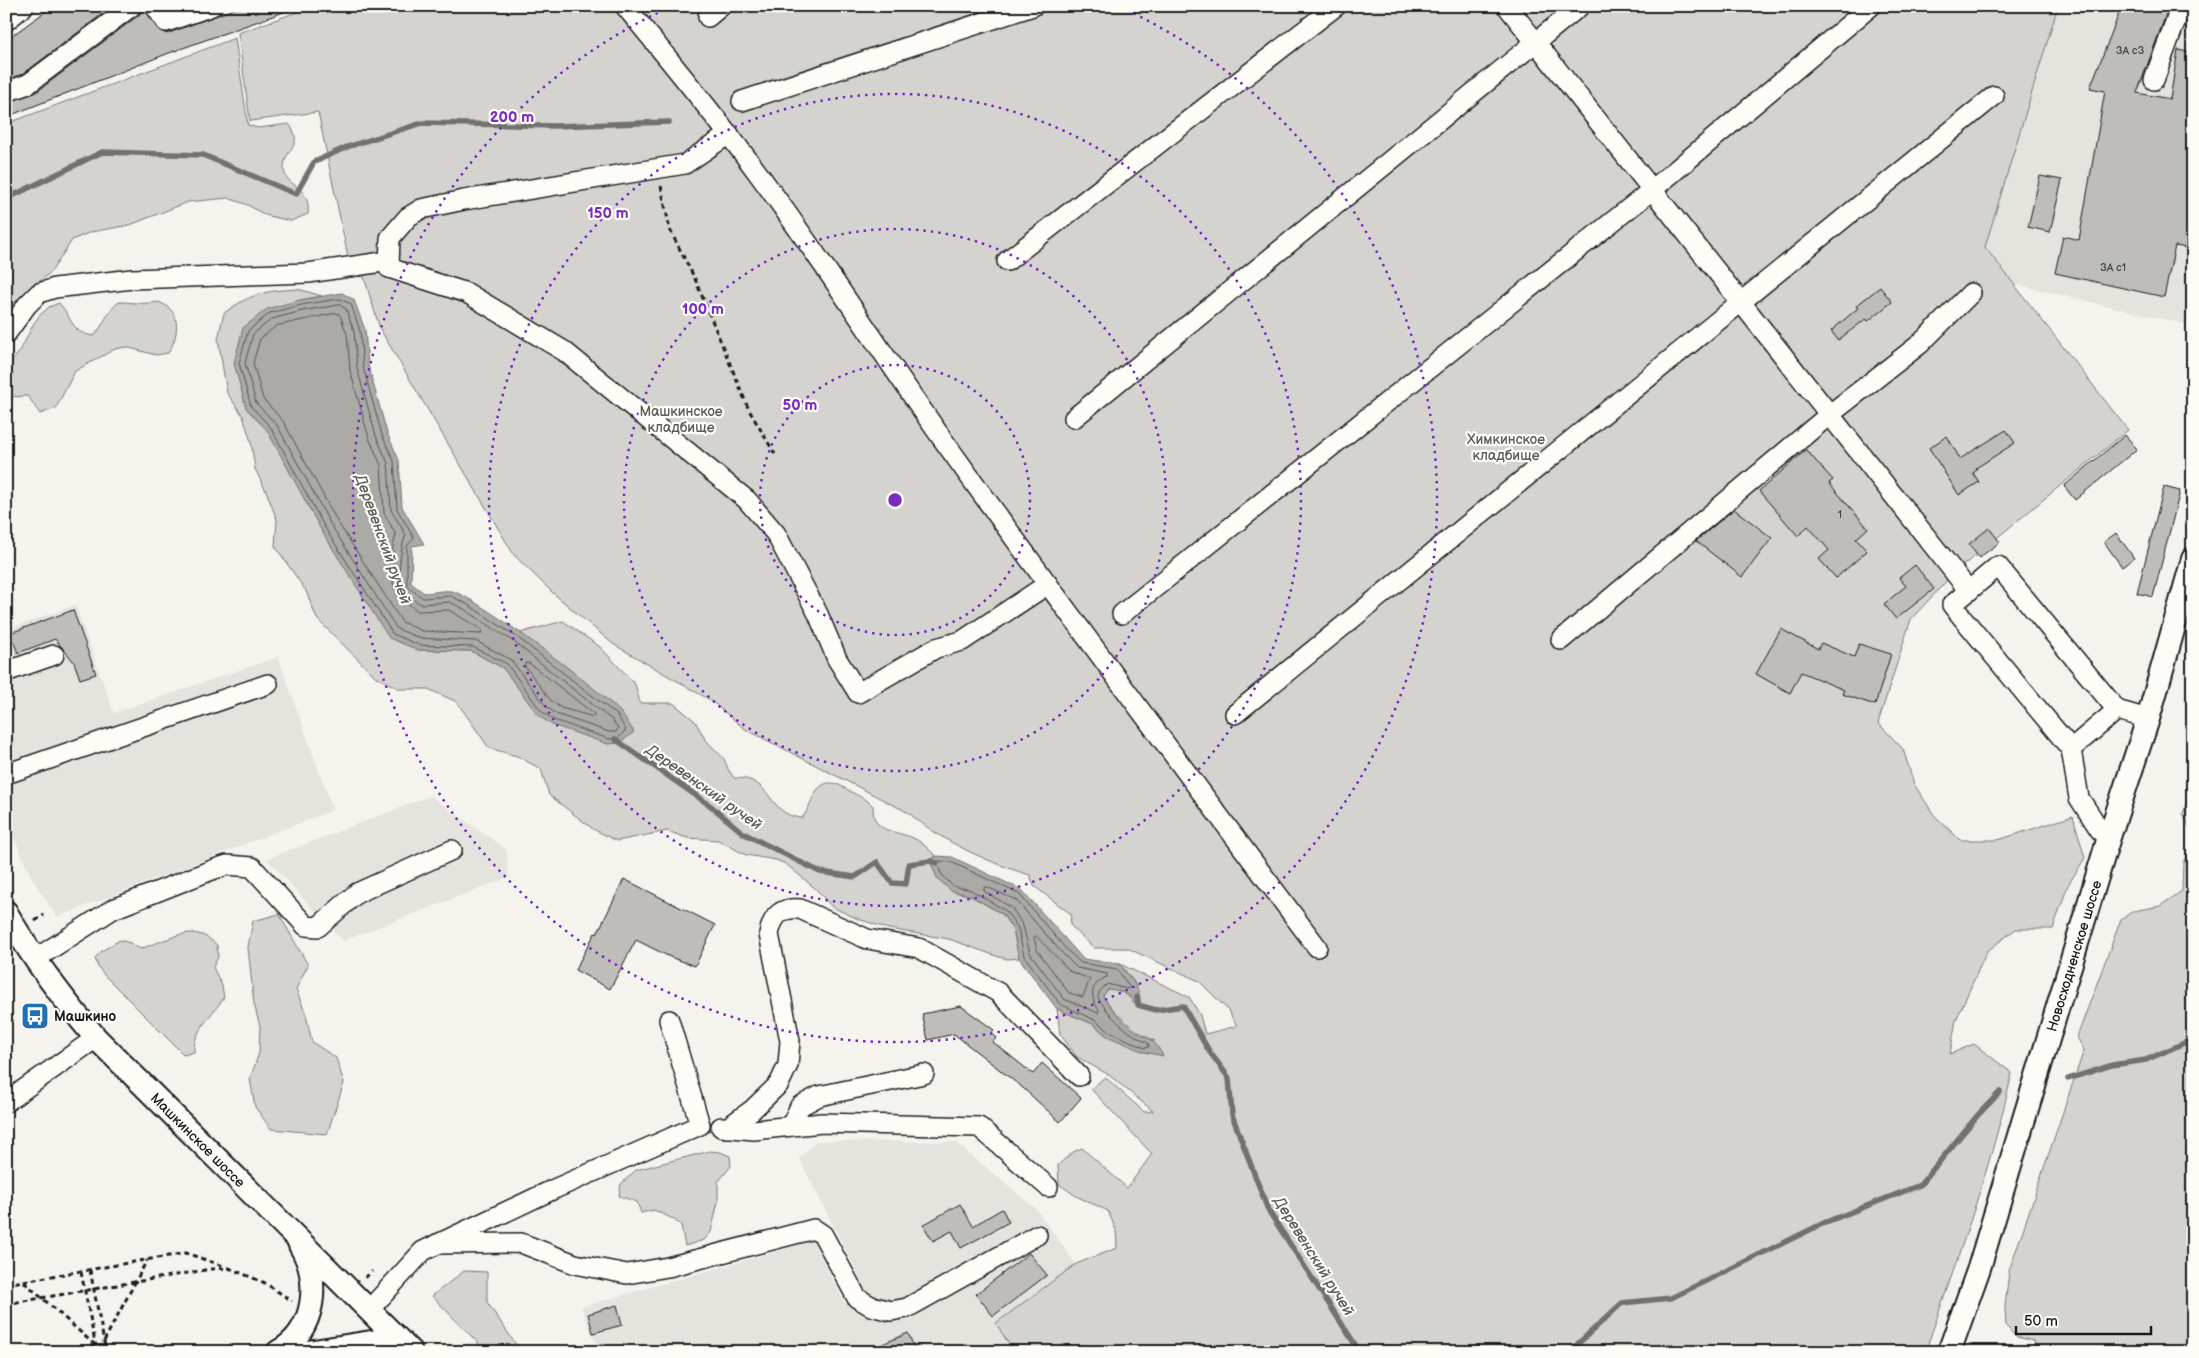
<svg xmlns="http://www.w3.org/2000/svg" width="2199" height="1358" viewBox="0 0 2199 1358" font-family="'Balsamiq Sans',sans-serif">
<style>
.built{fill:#e4e3de}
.green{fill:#d4d3cf;stroke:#787876}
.water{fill:#abaaa6;stroke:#72716f}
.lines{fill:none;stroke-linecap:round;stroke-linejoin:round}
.shore{stroke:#555553;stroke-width:1}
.stream{stroke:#72716f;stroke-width:5.5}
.building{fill:#bebdba;stroke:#1c1c1c}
.minor-casing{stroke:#1c1c1c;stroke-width:22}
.major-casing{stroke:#1c1c1c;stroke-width:26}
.path{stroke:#1c1c1c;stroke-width:3;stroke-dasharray:5 4;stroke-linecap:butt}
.minor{stroke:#fdfcf7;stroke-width:19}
.major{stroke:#fdfcf7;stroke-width:22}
.ring{fill:none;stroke:#7b2cbf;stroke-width:2.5;stroke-dasharray:2.5 5}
.labels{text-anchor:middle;stroke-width:4.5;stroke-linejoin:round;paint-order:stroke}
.number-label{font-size:11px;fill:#444}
.park-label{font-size:14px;fill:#5c5c5b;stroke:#fdfcf7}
.street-label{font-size:14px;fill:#1c1c1c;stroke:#fdfcf7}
.poi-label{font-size:14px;font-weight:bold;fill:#1c1c1c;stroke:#fdfcf7;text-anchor:start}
.water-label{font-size:15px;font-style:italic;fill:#5c5c5a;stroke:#fdfcf7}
.centre{fill:#7b2cbf;stroke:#fdfcf7;stroke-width:2.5}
.ring-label{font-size:15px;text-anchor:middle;font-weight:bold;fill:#7b2cbf;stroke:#fdfcf7;stroke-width:4.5;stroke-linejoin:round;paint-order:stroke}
</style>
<rect width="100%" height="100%" fill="#f4f3ee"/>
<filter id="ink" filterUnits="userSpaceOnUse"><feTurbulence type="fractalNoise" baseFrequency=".02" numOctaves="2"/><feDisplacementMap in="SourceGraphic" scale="10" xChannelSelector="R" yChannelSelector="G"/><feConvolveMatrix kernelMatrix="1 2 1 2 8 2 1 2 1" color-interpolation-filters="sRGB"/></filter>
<g filter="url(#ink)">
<g class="built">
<polygon points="2058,6 2193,6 2193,326 2014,284 1985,247"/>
<polygon points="75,605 114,713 278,657 333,810 57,917 35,883 22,857 6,817 6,630"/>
<polygon points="430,796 506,849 509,877 343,941 267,859"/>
<polygon points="816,1141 955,1142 1036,1209 1076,1264 997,1323 1013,1351 600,1352 581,1307 813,1241 845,1304 867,1292 799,1158"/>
</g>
<g class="green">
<path d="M314,6H2058L1985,247L2128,430L1954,573L1911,619L1878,723L1903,749L1914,784L1934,815L1960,840H1998L2073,816L2085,858L2068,885L2053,929H2016L1987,951L1956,1020L1950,1054L1974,1044L2012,1073C1991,1168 1957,1260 1925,1352H1012L1013,1351L996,1323L1076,1264L1117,1248L1116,1230L1108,1211L1076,1196L1059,1184L1058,1165L1073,1152L1082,1148L1127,1188L1152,1154L1091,1089L1105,1077L1144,1112L1153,1111L1109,1075L1077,1057L1060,1034L1057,1009L1093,1024L1107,1036L1155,1041C1132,1030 1117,1016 1103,996L1108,988C1120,991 1127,993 1134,1003L1137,986L1120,964L1189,997L1200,1015L1205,1034L1237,1026L1228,1010L1199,981L1127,948H1094L1070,925L1071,914L1034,886L1030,875C989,863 941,841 909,813L745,729L710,700L613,644L553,593L514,555L380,329L364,277L352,276L318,112L250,121L238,33Z"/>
<path d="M235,38L248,125L258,128L289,124C306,147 283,148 284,169C285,188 311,184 308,214L291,221L265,215L248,205L228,198L188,202L130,225L91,232L72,240L51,272L19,298L6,315V124Z"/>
<path d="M298,289L322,296L300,300L246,408L267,430L287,466L418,650L471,651L503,668L538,714L574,673L520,633L563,621L600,647L635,684L640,703H673L695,721L705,739L724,759L728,769L734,778C773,776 767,816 802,818C809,810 811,799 817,790C829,776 841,786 853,793C861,797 866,799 873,806C872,836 898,829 917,840C924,844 930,851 936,856L930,861L951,891L969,895L1002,914L1013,930L1019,958L1008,959L999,957L949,939L889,929L858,919L832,907L817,890L786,864L776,860L746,855L718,840L687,838L667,831L617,841L593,829L549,795L541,769L517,756L489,748L457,702L428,689H400L376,677L317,619L306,591L275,546L277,520L267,493L255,469L251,442L243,416L227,393L218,339L224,313C252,293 264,291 298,289Z"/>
<path d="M119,302C129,302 139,304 150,303C154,303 158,301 161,303C183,312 178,338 168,353L156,355L126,347L115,349L75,371L56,408L40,414L28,396L8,397L6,393L7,367L20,351L34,323L40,315L49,307L59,303C73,318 70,333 94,336C104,325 107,311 119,302Z"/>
<polygon points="2193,780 2193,834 2183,814"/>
<polygon points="2193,842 2193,1352 2036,1352 2034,1341 2016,1337 2006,1326 2005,1307 2009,1271 2084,1050 2077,1037 2121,919 2133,911 2160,906 2182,891 2183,862"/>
<polygon points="279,914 308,965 296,989 306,1015 312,1042 336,1058 344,1083 327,1134 271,1129 255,1107 250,1079 259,1053 260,1026 254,1004 248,947 253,921"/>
<path d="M189,933C202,933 208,937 217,945L218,957L213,967L222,986L224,997C213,1015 193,1030 194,1052L184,1055L105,976L98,967L95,958L103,950L120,940L130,943L140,949L178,935Z"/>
<polygon points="710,1151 720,1152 730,1156 731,1166 718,1182 718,1202 711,1232 704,1240 685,1246 681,1225 673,1219 654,1210 641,1213 637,1202 619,1196 621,1184 636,1170"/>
<polygon points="464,1271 487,1272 487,1302 521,1352 487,1352 432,1296"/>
</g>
<g class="water">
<path d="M342,293L354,300L365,330L368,365L387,433L399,460L402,507L424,544L412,546L411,583L424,593C432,593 442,590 451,591C470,592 606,694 621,713C626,719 630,726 634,732L620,743L608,744L552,725L538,715L503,668L471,651L418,650L389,638L321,530L267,430L246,408L234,363L243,328L267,309L300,300Z"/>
<path d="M936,856L952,857L1022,890L1083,959L1120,964C1129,978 1142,988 1140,1005C1134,1003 1134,1001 1130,997C1124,991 1116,990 1108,989L1103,996C1112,1009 1122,1022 1135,1031C1152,1042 1152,1036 1163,1056L1144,1052L1107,1036L1093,1024L1057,1009L1019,958L1013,930L1003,914L969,895L951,891L937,878L930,861Z"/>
</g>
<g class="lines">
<g class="shore">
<polygon points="340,299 351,304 360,331 363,367 382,435 394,461 397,509 414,538 407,546 407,586 423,598 451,596 467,604 517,637 617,715 626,730 618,738 609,739 554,720 541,711 507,664 473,647 419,645 393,634 325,528 271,428 251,406 239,363 248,331 270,313 301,305"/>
<path d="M340,305L346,309L354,332L357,368L376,436L388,463L391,510L406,535C401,545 396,579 402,589C406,595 415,601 421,604L450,602L464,609L514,642L612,720L618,728L616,732H609L556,714L546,706L511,660L476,641L420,638L397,629L331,525L277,425L256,403L245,363L253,334L272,319L302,311Z"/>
<polygon points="337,313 340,315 347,334 350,370 369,438 381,465 384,513 396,535 393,546 393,583 398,596 418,611 449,610 482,630 481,634 422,631 402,622 337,521 283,421 263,399 253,363 260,339 276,326"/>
<polygon points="526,663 529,663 594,714 594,717 561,708 551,701 525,666"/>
<path d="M940,861L951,862L1019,894L1066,949L1081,963L1117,969L1130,988L1127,989L1107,984L1099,992L1098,998C1111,1018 1127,1033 1148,1043L1149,1047L1145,1048L1110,1032L1095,1020L1060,1004L1024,956L1018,928L1006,911L971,890L953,886L942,875L937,864Z"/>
<path d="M987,887L1016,900L1062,953L1077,968L1107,974V977C1090,984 1089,996 1099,1010L1098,1013L1064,999L1030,953L1023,926L1012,908L984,891V888Z"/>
<polygon points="1036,936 1071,972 1090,979 1083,997 1069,993 1037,950 1034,938"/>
</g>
<g class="stream">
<polyline points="6,199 102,152 203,155 296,194 314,162 347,147 422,123 555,126 669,122"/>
<polyline points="615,739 711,806 743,833 820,872 855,877 877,862 892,883 906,884 909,864 930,861 937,863"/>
<polyline points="1137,997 1138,1005 1156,1010 1183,1006 1209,1051 1229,1078 1232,1115 1268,1210 1360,1352"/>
<polyline points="2068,1079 2112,1065 2146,1060 2193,1039"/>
<polyline points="1569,1352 1622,1303 1671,1298 1826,1222 1920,1185 1977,1116 2000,1092"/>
</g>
</g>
<g class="building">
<polygon points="53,6 113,6 23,74 6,80 6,40"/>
<polygon points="143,6 157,28 166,34 242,6 294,6 295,8 169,53 6,117 6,103 35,93 139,15"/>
<polygon points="2122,6 2169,6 2137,93 2170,99 2178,50 2193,53 2193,249 2175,246 2164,297 2055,273 2063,236 2079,240 2105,91 2090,88"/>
<polygon points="2040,176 2062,180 2050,232 2028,227"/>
<polygon points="1880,287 1892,302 1868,321 1866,319 1838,340 1831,331 1858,308 1856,306"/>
<polygon points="2006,430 2015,443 1976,468 1977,470 1973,473 1979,482 1959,495 1929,448 1947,436 1960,459"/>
<polygon points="2125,435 2137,449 2075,500 2064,486"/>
<polygon points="1806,450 1833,480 1829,483 1868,528 1856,539 1867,551 1836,578 1819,559 1829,550 1808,526 1798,536 1759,491"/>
<polygon points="2164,487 2180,491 2153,597 2137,593"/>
<polygon points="1734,509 1772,538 1742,577 1696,541"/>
<polygon points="1989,528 2000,542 1979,558 1969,544"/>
<polygon points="2116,533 2134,558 2122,567 2104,542"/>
<polygon points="1915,565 1934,589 1896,619 1884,604 1906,586 1899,578"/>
<polygon points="73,610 96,674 80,679 74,662 55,639 18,653 10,633"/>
<polygon points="1781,629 1818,649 1821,643 1854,657 1859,644 1891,654 1875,705 1842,694 1844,690 1801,672 1790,693 1756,674"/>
<polygon points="624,879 715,925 695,966 670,957 636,940 610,989 575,970 595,933 597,934"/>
<polygon points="961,1006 994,1030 991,1033 996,1038 993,1042 1033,1074 1042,1063 1081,1098 1060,1122 1023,1088 954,1034 928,1040 922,1014"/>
<polygon points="960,1204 973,1226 1002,1209 1009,1222 961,1248 952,1231 933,1241 923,1225"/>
<polygon points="1029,1253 1047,1275 993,1316 976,1294"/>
<polygon points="617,1305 622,1325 593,1333 588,1314"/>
<polygon points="908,1333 916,1352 864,1352"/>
</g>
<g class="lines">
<defs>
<g id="minor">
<polyline points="155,6 166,22 212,6"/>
<path d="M625,6C670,61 715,115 757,172C821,258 879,349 941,437C1064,608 1190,778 1317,947"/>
<polyline points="1507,6 1969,591"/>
<polyline points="708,17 721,6"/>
<polyline points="6,21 24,6"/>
<polyline points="2154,80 2181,6"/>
<polyline points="6,92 28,84 132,6"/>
<polyline points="742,101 1033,6"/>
<polyline points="729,134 685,164 464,200 421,209 408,217 390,238 389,268 467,293 564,351 747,500 776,534 818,614 837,659 858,693 936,648 962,641 1048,584"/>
<polyline points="1007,261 1336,6"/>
<polyline points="6,334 27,305 39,293 55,288 132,279 308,273 389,261"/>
<polyline points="1074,418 1580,6"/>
<polyline points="1122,614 1652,190 1871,6"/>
<polyline points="1561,640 1829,415 1920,344 1971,293"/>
<polyline points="6,669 11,670 54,655"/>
<polyline points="1235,714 1994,96"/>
<polyline points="2071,749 2117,710"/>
<polyline points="6,774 268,684"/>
<polyline points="2109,837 2100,830 2079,798 2071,749 1952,605 1998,566 2117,710 2148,719"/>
<polyline points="35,959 113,909 212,870 227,865 252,867 306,926 318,927 357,893 452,850"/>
<polyline points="6,1102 96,1038"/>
<polyline points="791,1126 800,1106 819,1096 924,1074"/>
<polyline points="721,1127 754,1130 822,1123 979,1127 1048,1187"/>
<path d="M727,1128L752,1110L779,1084L788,1065L790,1041L769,934C773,915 781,907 800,909L867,939L919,948L999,993L1079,1076"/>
<polyline points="437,1244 521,1243 575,1264 627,1274 668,1267 814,1229 823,1235 857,1298 871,1306 891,1311 907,1308 1037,1235"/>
<polyline points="369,1310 423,1251 552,1190 700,1125 669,1020"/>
</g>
<g id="major">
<path d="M6,912C31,957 62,998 96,1038L411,1352"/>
<path d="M278,1352C316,1331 321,1280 300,1245"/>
<polyline points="307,1352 397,1338"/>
<polyline points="1949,1352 1979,1268 2109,837 2148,719 2193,559"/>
</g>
</defs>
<use href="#minor" class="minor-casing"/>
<use href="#major" class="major-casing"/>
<g class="path">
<polyline points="661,186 670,230 695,279 749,410 775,454"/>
<polyline points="35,921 44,915"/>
<polyline points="90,1270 106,1352"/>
<polyline points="81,1272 97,1352"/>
<polyline points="365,1278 372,1271"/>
<polyline points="24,1282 95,1345"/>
<polyline points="6,1284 186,1253 226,1267"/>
<polyline points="6,1292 8,1304"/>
<polyline points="6,1304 211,1269 229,1268 265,1283 292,1301"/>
<polyline points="104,1341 147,1260"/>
</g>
<use href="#minor" class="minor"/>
<use href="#major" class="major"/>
</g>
</g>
<g class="ring">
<circle cx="895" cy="500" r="135"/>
<circle cx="895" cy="500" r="271"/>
<circle cx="895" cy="500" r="406"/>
<path d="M1120 7A542 542 0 1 1 670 7"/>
</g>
<defs>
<symbol id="bus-square" viewBox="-11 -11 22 22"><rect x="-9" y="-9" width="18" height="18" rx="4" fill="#1f6fb2" stroke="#fdfcf7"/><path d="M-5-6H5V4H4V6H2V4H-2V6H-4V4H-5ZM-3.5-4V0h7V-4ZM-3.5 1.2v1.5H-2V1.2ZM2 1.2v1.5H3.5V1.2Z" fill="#fff"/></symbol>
</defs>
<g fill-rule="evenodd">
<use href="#bus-square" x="19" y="1000" width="32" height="32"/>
</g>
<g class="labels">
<g class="number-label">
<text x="2130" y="54">3А с3</text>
<text x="2113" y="271">3А с1</text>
<text x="1840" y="518">1</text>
</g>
<g class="park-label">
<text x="681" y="416">Машкинское<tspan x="681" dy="16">кладбище</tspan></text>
<text x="1506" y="444">Химкинское<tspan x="1506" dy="16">кладбище</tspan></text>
</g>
<g class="street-label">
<text transform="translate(2074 956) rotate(-73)" y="5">Новосходненское шоссе</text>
<text transform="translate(198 1140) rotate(45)" y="5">Машкинское шоссе</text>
</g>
<g class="poi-label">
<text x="54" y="1021">Машкино</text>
</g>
<g class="water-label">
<text transform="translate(383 539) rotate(70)" y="5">Деревенский ручей</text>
<text transform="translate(704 787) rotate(35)" y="5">Деревенский ручей</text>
<text transform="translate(1314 1256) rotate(58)" y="5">Деревенский ручей</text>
</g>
</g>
<circle cx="895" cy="500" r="8" class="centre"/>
<g class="ring-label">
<text x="512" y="122">200 m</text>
<text x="608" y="218">150 m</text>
<text x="703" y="314">100 m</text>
<text x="800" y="410">50 m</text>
</g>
<rect width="2199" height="1358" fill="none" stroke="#fdfcf7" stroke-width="25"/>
<rect x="12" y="12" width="2174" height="1333" fill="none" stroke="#1c1c1c" stroke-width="2" filter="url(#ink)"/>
<path d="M2016 1326v8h135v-8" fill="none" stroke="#1c1c1c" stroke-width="2.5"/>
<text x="2024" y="1326" font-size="15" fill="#1c1c1c" stroke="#fdfcf7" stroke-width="4" paint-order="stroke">50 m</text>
</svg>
